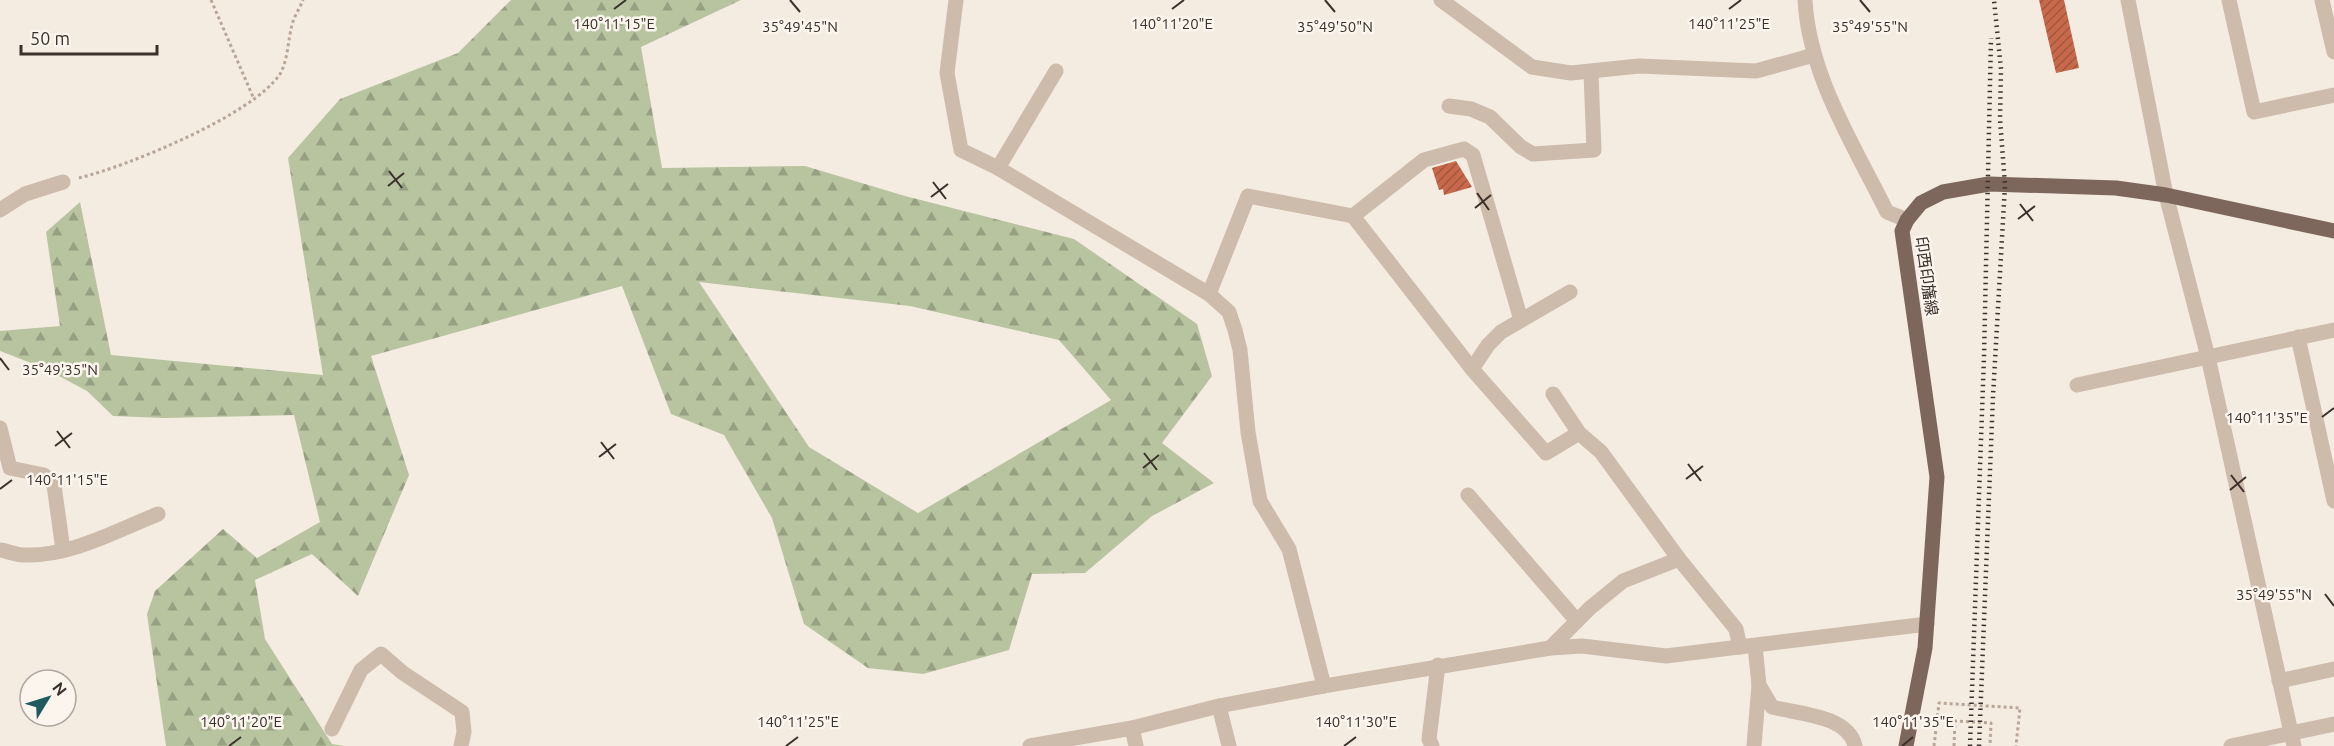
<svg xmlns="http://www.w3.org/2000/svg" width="2334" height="746" viewBox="0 0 2334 746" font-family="Ubuntu,'Noto Sans JP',sans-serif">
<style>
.forest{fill:url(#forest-firs);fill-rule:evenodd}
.building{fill:url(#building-hatch)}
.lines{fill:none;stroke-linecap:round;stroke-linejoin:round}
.path{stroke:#b9a596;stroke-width:3;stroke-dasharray:3 3;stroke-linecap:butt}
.minor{stroke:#cdbbac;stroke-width:15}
.major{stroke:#7d675c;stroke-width:15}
.rail{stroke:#3b302b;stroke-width:4.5;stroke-dasharray:1.5 4.5;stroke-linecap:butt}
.ticks{fill:none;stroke:#3b302b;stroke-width:2}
.labels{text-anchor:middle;stroke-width:5;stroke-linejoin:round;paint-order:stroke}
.street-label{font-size:16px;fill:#3b302b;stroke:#fbf5ee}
.ticks-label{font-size:15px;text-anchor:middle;fill:#3b302b;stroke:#fbf5ee;stroke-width:5;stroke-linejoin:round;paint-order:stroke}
</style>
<defs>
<pattern id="forest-firs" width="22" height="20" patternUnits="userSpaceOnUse" patternTransform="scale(1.5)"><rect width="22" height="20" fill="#b8c4a0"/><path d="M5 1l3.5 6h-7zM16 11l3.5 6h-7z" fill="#97a083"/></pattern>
<pattern id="building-hatch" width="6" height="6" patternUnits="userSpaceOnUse" patternTransform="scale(1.5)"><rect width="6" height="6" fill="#c8694b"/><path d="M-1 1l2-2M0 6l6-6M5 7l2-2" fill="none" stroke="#a4573f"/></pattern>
</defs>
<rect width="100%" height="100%" fill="#f4ebe1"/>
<path class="forest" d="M511,0H741L641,47L662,168L805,166L905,196L1074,239L1197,324L1212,376L1162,443L1214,483L1152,516L1085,573L1032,574L1009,650L923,674L868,668L804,624L772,518L724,435L671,414L622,286L371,356L409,475L358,596L312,554L255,580L265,639L332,744L344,746H166L147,614L155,591L223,529L257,558L320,522L294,415L164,418L113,416L87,391L44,368L0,351V331L60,326L46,232L80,202L111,355L323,375L288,158L340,99L458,53ZM699,282L910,306L1059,340L1111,400L918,513L809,447Z"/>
<g class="building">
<polygon points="2039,0 2064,0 2079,68 2056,73"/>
<polygon points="1456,161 1472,187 1444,195 1443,189 1439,190 1432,168"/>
</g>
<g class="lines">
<g class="path">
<polyline points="211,0 254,99"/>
<path d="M79,178C128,166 253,115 280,74C288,60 288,40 292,25C294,16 300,8 303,0"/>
<polyline points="1934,746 1939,703 2020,708 2016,746"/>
<polyline points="1954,746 1955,721 1991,723 1990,746"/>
</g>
<g class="minor">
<polyline points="956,0 947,73 961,150 998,168 1209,294 1229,312 1235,330 1240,350 1248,432 1260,501 1289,549 1324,686"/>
<polyline points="1441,0 1532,67 1571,73 1639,66 1756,71 1814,55"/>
<path d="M1805,0C1809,76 1854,145 1887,212L1907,220"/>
<polyline points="2128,0 2166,195 2208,357 2294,746"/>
<polyline points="2229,0 2254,112 2334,95"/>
<polyline points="2322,0 2334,52"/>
<polyline points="1449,106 1471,109 1490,117 1521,147 1533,154 1594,150 1591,73"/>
<polyline points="998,168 1056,71"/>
<polyline points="0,210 25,194 63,182"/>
<polyline points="1353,216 1472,369 1546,453 1579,433"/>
<polyline points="1209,294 1248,196 1353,216 1424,160 1464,149 1473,155 1521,320"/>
<polyline points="2298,337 2334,501"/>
<polyline points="1472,369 1488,345 1501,332 1570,292"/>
<polyline points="2077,385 2334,330"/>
<polyline points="1553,394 1579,433 1601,452 1679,559 1736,629 1740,647"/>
<polyline points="0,428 10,468 44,475 54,485 63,550"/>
<polyline points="1468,495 1577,621"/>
<path d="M0,550C7,551 16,555 23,555C69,557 116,531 158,514"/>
<polyline points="1550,648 1590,608 1623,581 1679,559"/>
<polyline points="2279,681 2334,669"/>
<path d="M1759,685L1772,707C1798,714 1848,715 1855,746"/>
<polyline points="1219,706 1229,746"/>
<polyline points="1132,728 1136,746"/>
<polyline points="332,729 361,670 381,654 403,673 462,712 464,732 461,746"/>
<polyline points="1030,746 1132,728 1219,706 1324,686 1550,648 1582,646 1666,656 1927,624"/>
<polyline points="1432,746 1429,739 1438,665"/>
<polyline points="1754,746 1759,685 1755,646"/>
<polyline points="2231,746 2334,724"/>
</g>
<polyline class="major" points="1906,746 1925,648 1937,477 1902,231 1907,220 1921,203 1943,192 1989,184 2116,188 2166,195 2334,231"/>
<g class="rail">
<polyline points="1970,746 1984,357 1991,38"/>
<polyline points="1979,746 1993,396 2005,185 2000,119 2001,69 1994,0"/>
</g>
</g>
<path class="ticks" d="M790,0L800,12M1325,0L1335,12M1860,0L1870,12M614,9L626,0M1172,9L1184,0M1729,9L1741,0M389,171L402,188M933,182L946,199M388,186L404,173M1477,193L1489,210M931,197L948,184M2020,204L2033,221M1475,208L1491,195M2018,219L2035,206M0,358L9,370M2322,417L2334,408M57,431L70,448M601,442L614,459M55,446L72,433M1144,453L1157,470M599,457L616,444M1688,464L1701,481M1143,468L1159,455M2231,475L2244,492M1686,479L1703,466M0,489L12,480M2230,490L2246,477M2325,594L2334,606M229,746L241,737M786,746L798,737M1344,746L1356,737M1902,746L1913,737"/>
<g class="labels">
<g class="street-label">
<text transform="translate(1927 276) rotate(82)" y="6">印西印旛線</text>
</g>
</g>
<g class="ticks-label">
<text x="614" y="29">140°11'15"E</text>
<text x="1172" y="29">140°11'20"E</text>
<text x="1729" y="29">140°11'25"E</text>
<text x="800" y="32">35°49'45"N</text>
<text x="1335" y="32">35°49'50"N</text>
<text x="1870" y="32">35°49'55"N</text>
<text x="60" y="375">35°49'35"N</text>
<text x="2267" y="423">140°11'35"E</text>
<text x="67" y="485">140°11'15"E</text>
<text x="2274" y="600">35°49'55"N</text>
<text x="241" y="727">140°11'20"E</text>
<text x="798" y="727">140°11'25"E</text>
<text x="1356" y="727">140°11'30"E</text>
<text x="1913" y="727">140°11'35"E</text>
</g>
<g transform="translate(48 698) rotate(52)"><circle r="28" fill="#fbf5ee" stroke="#aea6a0" stroke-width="1.5"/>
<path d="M0-4.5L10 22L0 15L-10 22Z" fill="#1f5a5e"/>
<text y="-9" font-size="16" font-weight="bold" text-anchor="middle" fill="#3b302b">N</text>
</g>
<path d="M21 45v9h136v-9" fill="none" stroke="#3b302b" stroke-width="3"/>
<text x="30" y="45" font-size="18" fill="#3b302b" stroke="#fbf5ee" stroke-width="4.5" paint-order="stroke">50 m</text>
</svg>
